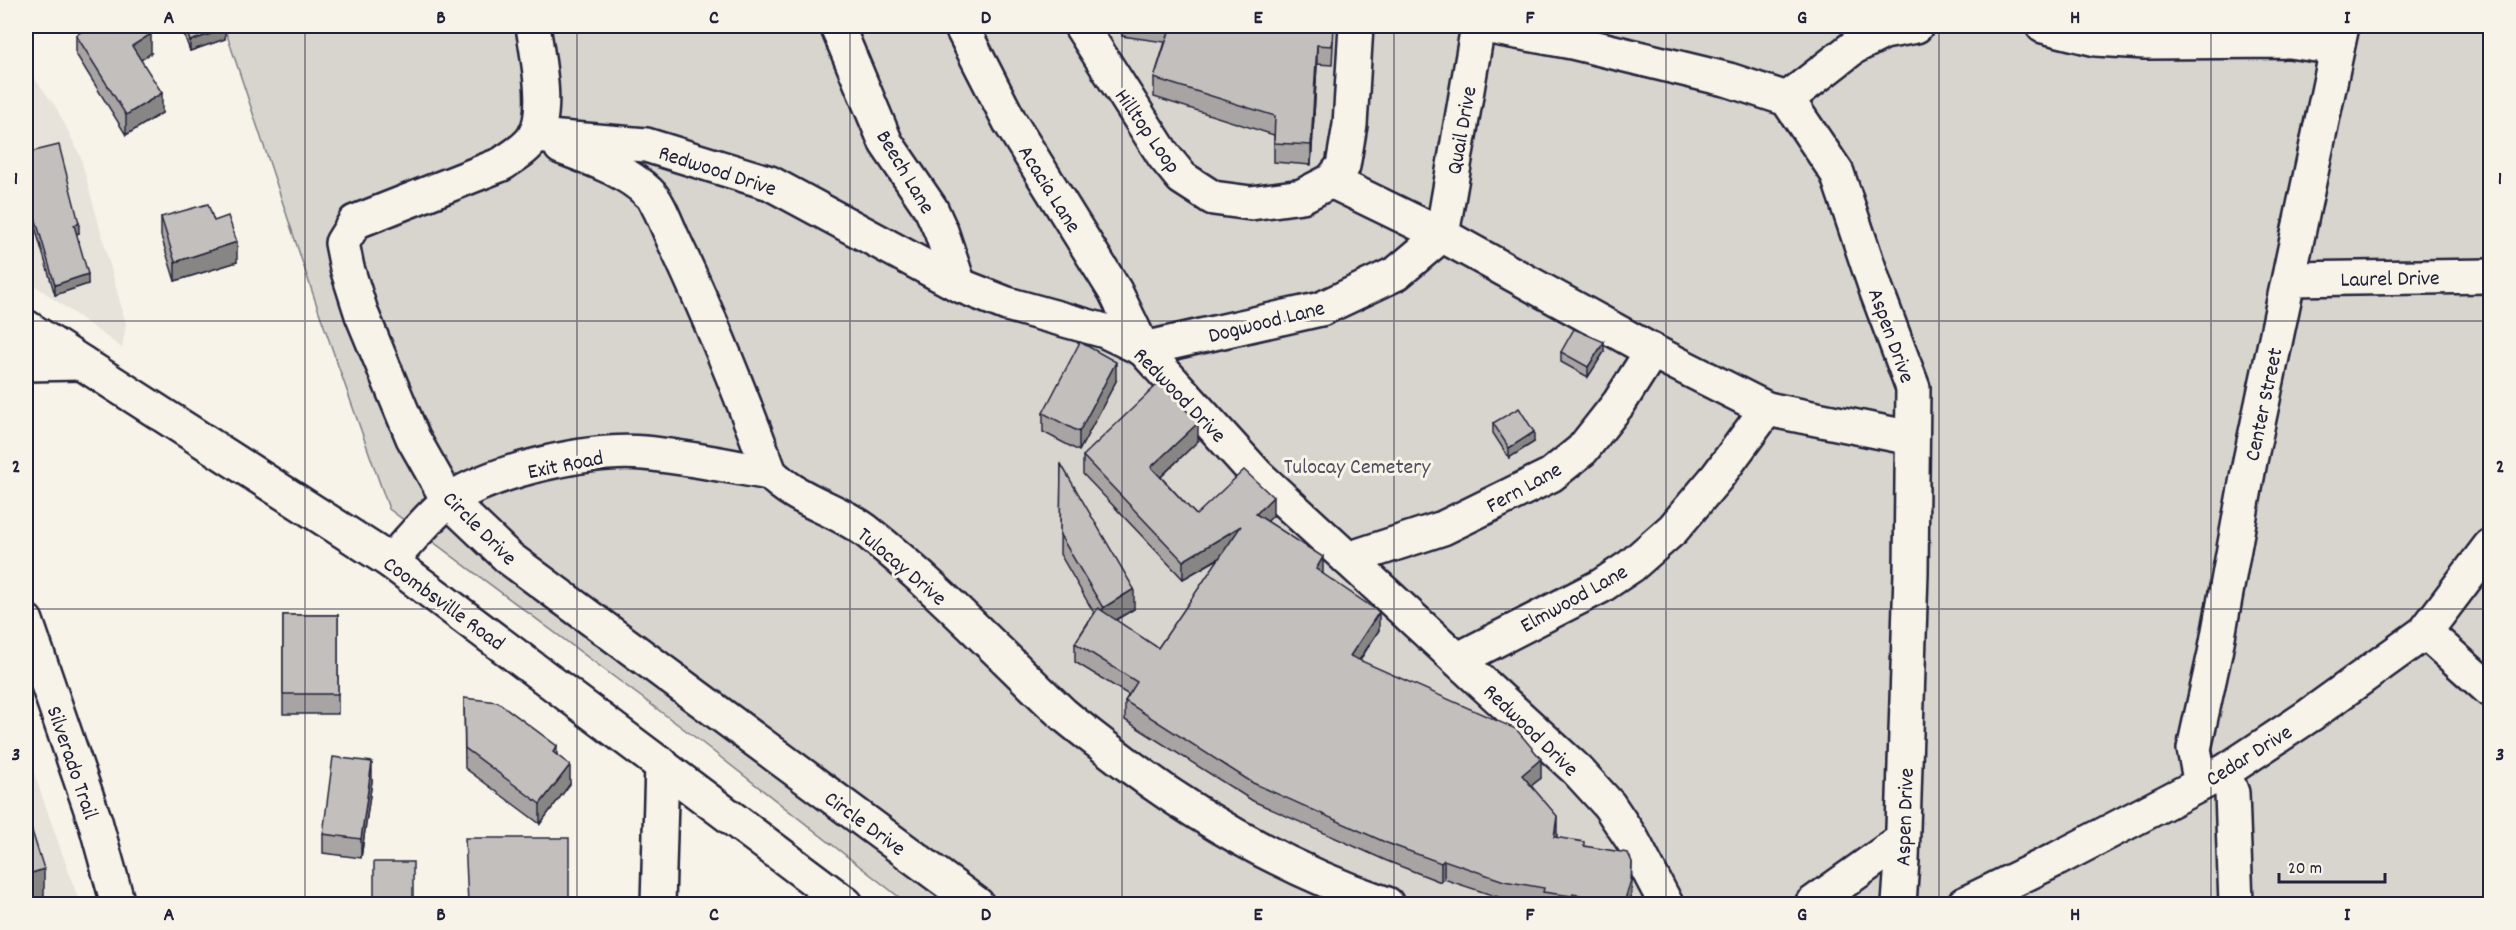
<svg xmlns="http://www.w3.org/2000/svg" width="2516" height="930" viewBox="0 0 2516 930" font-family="Dekko,sans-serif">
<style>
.built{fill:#e7e3db}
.green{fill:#d8d5cf;stroke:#7d7c85;stroke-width:1.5}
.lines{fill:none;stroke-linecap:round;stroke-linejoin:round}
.minor-casing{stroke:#22223b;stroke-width:38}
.major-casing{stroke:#22223b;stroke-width:38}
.minor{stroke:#f7f3e8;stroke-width:33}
.major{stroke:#f7f3e8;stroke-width:33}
.wall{fill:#a7a4a3;stroke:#22223b;stroke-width:1.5}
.shaded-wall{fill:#888684;stroke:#22223b;stroke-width:1.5}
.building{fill:#c2bfbd;stroke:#22223b;stroke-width:1.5}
.grid{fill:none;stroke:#22223b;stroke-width:1.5;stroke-opacity:0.55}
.labels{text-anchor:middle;stroke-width:6;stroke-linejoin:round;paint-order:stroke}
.street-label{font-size:22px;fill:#22223b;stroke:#f7f3e8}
.park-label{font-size:22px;fill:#504f60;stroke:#f7f3e8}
.neatline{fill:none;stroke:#22223b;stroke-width:2}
.grid-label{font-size:20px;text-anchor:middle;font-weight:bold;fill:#22223b}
</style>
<rect width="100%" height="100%" fill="#f7f3e8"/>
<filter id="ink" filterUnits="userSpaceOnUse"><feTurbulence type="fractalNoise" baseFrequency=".0167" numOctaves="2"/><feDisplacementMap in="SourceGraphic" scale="12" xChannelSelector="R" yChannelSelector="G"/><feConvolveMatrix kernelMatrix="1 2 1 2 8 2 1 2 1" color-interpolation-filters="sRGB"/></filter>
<g filter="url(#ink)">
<g class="built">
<polygon points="26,67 56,107 80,155 126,324 122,348 26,279"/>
<polygon points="26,750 80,904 26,904"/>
</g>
<polygon class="green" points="224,26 2490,26 2490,904 908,904 696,738 389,509 318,309"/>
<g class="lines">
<defs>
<g id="minor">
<path d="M533,26C537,54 550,112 534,137C527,149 513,156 502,164L355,222L342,243L347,268L362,315L413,438L448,500L509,558L977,904"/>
<polyline points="837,26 886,143 931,209 941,231 959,285"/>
<polyline points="961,26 1010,122 1115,291 1143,349"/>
<polyline points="1081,26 1164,156 1182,178 1213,198 1251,203 1302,196 1331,181 1343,166 1350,125 1356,26"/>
<polyline points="1484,26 1572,42 1729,80 1787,99 1837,173 1877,292 1913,388 1911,572 1902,861 1899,904"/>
<polyline points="2043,26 2096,39 2145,42 2289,41 2337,48"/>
<polyline points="1787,99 1854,47 1884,32 1916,26"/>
<polyline points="535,136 646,145 770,183 959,285 1007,304 1105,331 1143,349 1258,476 1577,770 1609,805 1633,841 1666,904"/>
<path d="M561,147C592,159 625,170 649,193C659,202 668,229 674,241C710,317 741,394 770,473C798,502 839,509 870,534C939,589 999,654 1063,714C1077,726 1092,737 1106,748C1191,815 1285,869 1387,904"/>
<polyline points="1331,181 1442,235 1652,351 1767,409 1912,438"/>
<polyline points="1442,235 1478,26"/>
<polyline points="2289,279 2490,276"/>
<polyline points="26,327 390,561 846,904"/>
<polyline points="1143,349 1321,309 1397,273 1442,235"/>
<polyline points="26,364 82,363"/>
<polyline points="1348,559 1443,528 1551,475 1582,450 1619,403 1652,351"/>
<path d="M390,561C406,545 434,510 451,499C496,470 591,448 644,453C686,457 728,466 770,473"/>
<polyline points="2425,632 2490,690"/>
<polyline points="1459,659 1601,586 1631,566 1673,529 1717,477 1767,409"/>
<polyline points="2224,772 2232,793 2236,904"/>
<polyline points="2201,784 2194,749 2215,653 2250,461 2342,26"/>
<polyline points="658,904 662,764"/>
<polyline points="1812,904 1902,840"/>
<polyline points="1964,904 2057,859 2224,772 2310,715 2425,632 2490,546"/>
</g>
<polyline id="major" points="26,621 95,821 118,904"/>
</defs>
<use href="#minor" class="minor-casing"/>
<use href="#major" class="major-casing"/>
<use href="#minor" class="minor"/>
<use href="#major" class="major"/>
</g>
<g class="wall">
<polygon points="181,26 224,26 225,39 190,51"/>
<polygon points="1122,26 1334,26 1332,65 1317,64 1311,165 1274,162 1274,135 1154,97 1154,78 1165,42 1122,36"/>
<polygon points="76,35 151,53 141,60 162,113 126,135 76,54"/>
<polygon points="26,153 79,233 76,234 88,284 55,295 30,210"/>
<polygon points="161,217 214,221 237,262 175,281 161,236"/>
<polygon points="1561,352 1604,352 1588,377 1561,362"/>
<polygon points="1116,381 1079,451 1043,432 1043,413"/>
<polygon points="1493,423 1534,442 1509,458 1493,433"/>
<polygon points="1198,441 1161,477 1196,515 1273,516 1267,521 1323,574 1379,630 1360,660 1541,778 1531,786 1557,834 1556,837 1584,846 1632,880 1631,898 1629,904 1534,904 1504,899 1444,879 1441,882 1387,861 1253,801 1125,720 1125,701 1129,695 1075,662 1075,643 1094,613 1060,554 1061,464 1134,609 1115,620 1158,648 1220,558 1183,579 1083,474 1083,456"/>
<rect x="283" y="615" width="55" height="99"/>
<polygon points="464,698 557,756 570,784 540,824 465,768"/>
<polygon points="372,781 361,858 323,853 323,834"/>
</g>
<g class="shaded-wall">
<polygon points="225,29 225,39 190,51 190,41"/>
<polygon points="151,34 151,53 132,66 132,46"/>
<polygon points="1317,45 1317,64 1311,165 1311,145"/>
<polygon points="162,93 162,113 126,135 126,115"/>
<polygon points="30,200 30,210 26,212 26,201"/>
<polygon points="79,223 79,233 74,235 74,225"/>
<polygon points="237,242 237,262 175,281 175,262"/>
<polygon points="88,274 88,284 55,295 55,285"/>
<polygon points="1604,342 1604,352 1588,377 1588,367"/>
<polygon points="1116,362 1116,381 1079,451 1079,432"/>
<polygon points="1198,423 1198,441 1151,486 1151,467"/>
<polygon points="1534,432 1534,442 1509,458 1509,448"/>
<polygon points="1273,497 1273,516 1256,532 1256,514"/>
<polygon points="1241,526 1241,545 1183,579 1183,561"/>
<polygon points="1323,557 1323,576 1316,569"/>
<polygon points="1134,589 1134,609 1103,628 1103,608"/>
<polygon points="1379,612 1379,630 1350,674 1350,656"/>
<polygon points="557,746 557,765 553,752"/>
<polygon points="1541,759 1541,778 1522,793 1522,775"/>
<polygon points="372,762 372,781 361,858 361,839"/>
<polygon points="570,765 570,784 540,824 540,804"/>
<polygon points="1557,816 1557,834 1554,855 1554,837"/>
<polygon points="1444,860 1444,879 1441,882 1441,863"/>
<polygon points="1632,862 1631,898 1629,904 1624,904"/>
<polygon points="44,869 44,897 26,903 26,875"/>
</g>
<g class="building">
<polygon points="90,26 147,26 151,34 132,46 162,93 126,115 76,35"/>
<polygon points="185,26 224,26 225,29 190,41"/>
<polygon points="1171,26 1333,26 1332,46 1317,45 1311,145 1274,143 1275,116 1154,78"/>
<polygon points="59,145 79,223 74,225 88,274 55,285 30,200 26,201 26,153"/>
<polygon points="208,204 214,221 228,216 237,242 175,262 161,217"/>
<polygon points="1574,329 1604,342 1588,367 1561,352"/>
<polygon points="1080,342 1116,362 1079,432 1043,413"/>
<polygon points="1160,382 1198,423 1151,467 1196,515 1244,470 1273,497 1256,514 1323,557 1316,569 1379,612 1350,656 1516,729 1541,759 1522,775 1557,816 1554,837 1584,842 1584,846 1628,853 1632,862 1631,880 1624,903 1573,894 1572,896 1543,892 1544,888 1504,881 1444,860 1441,863 1387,843 1253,783 1125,701 1137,682 1075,643 1098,608 1158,648 1241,526 1183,561 1083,456"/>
<polygon points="1519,408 1534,432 1509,448 1493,423"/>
<polygon points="1061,464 1134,589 1103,608 1060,535"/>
<rect x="283" y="615" width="55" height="79"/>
<polygon points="464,698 498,702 557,746 553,752 570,765 540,804 465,748"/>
<polygon points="333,757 372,762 361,839 323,834"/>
<polygon points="26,812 44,869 26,875"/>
<polygon points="465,838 569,838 569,904 468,904"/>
<rect x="374" y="862" width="39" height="42"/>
<polygon points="743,898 752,904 739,904"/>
</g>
</g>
<path class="grid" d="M305,26V904M577,26V904M850,26V904M1122,26V904M1394,26V904M1666,26V904M1939,26V904M2211,26V904M26,321H2490M26,609H2490"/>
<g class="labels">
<g class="street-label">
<text transform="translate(1149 130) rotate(55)" y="8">Hilltop Loop</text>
<text transform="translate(1460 130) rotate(-80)" y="8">Quail Drive</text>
<text transform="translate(718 169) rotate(18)" y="8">Redwood Drive</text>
<text transform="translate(907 171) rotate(59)" y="8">Beech Lane</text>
<text transform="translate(1051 188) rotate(58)" y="8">Acacia Lane</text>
<text transform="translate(2390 277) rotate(-1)" y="8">Laurel Drive</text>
<text transform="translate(1266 320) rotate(-14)" y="8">Dogwood Lane</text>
<text transform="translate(1893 335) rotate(70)" y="8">Aspen Drive</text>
<text transform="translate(1181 394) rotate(46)" y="8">Redwood Drive</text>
<text transform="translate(2262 404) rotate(-78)" y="8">Center Street</text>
<text transform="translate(565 463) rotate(-11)" y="8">Exit Road</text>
<text transform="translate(1523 486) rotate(-29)" y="8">Fern Lane</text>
<text transform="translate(481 527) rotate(45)" y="8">Circle Drive</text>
<text transform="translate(903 565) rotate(40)" y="8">Tulocay Drive</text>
<text transform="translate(1573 597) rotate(-29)" y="8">Elmwood Lane</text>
<text transform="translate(445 602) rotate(36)" y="8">Coombsville Road</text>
<text transform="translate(1532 729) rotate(44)" y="8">Redwood Drive</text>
<text transform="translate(2248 754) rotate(-32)" y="8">Cedar Drive</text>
<text transform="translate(74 762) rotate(71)" y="8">Silverado Trail</text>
<text transform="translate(1903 817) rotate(-88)" y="8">Aspen Drive</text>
<text transform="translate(866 822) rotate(36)" y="8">Circle Drive</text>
</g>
<g class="park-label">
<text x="1357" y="473">Tulocay Cemetery</text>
</g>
</g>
<rect width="2516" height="930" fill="none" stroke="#f7f3e8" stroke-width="66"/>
<path d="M2279 873v9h106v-9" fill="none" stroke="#22223b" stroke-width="3"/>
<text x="2288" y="873" font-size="18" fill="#22223b" stroke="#f7f3e8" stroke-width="4.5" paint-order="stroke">20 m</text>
<rect x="33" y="33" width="2450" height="864" class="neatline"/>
<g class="grid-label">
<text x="169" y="23">A</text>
<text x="441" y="23">B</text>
<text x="714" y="23">C</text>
<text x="986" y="23">D</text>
<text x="1258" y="23">E</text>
<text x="1530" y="23">F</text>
<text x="1802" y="23">G</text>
<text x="2075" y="23">H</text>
<text x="2347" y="23">I</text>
<text x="16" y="184">1</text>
<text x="2500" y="184">1</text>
<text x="16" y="472">2</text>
<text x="2500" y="472">2</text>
<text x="16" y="760">3</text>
<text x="2500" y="760">3</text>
<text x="169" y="920">A</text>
<text x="441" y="920">B</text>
<text x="714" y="920">C</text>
<text x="986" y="920">D</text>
<text x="1258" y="920">E</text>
<text x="1530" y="920">F</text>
<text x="1802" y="920">G</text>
<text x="2075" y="920">H</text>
<text x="2347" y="920">I</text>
</g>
</svg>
